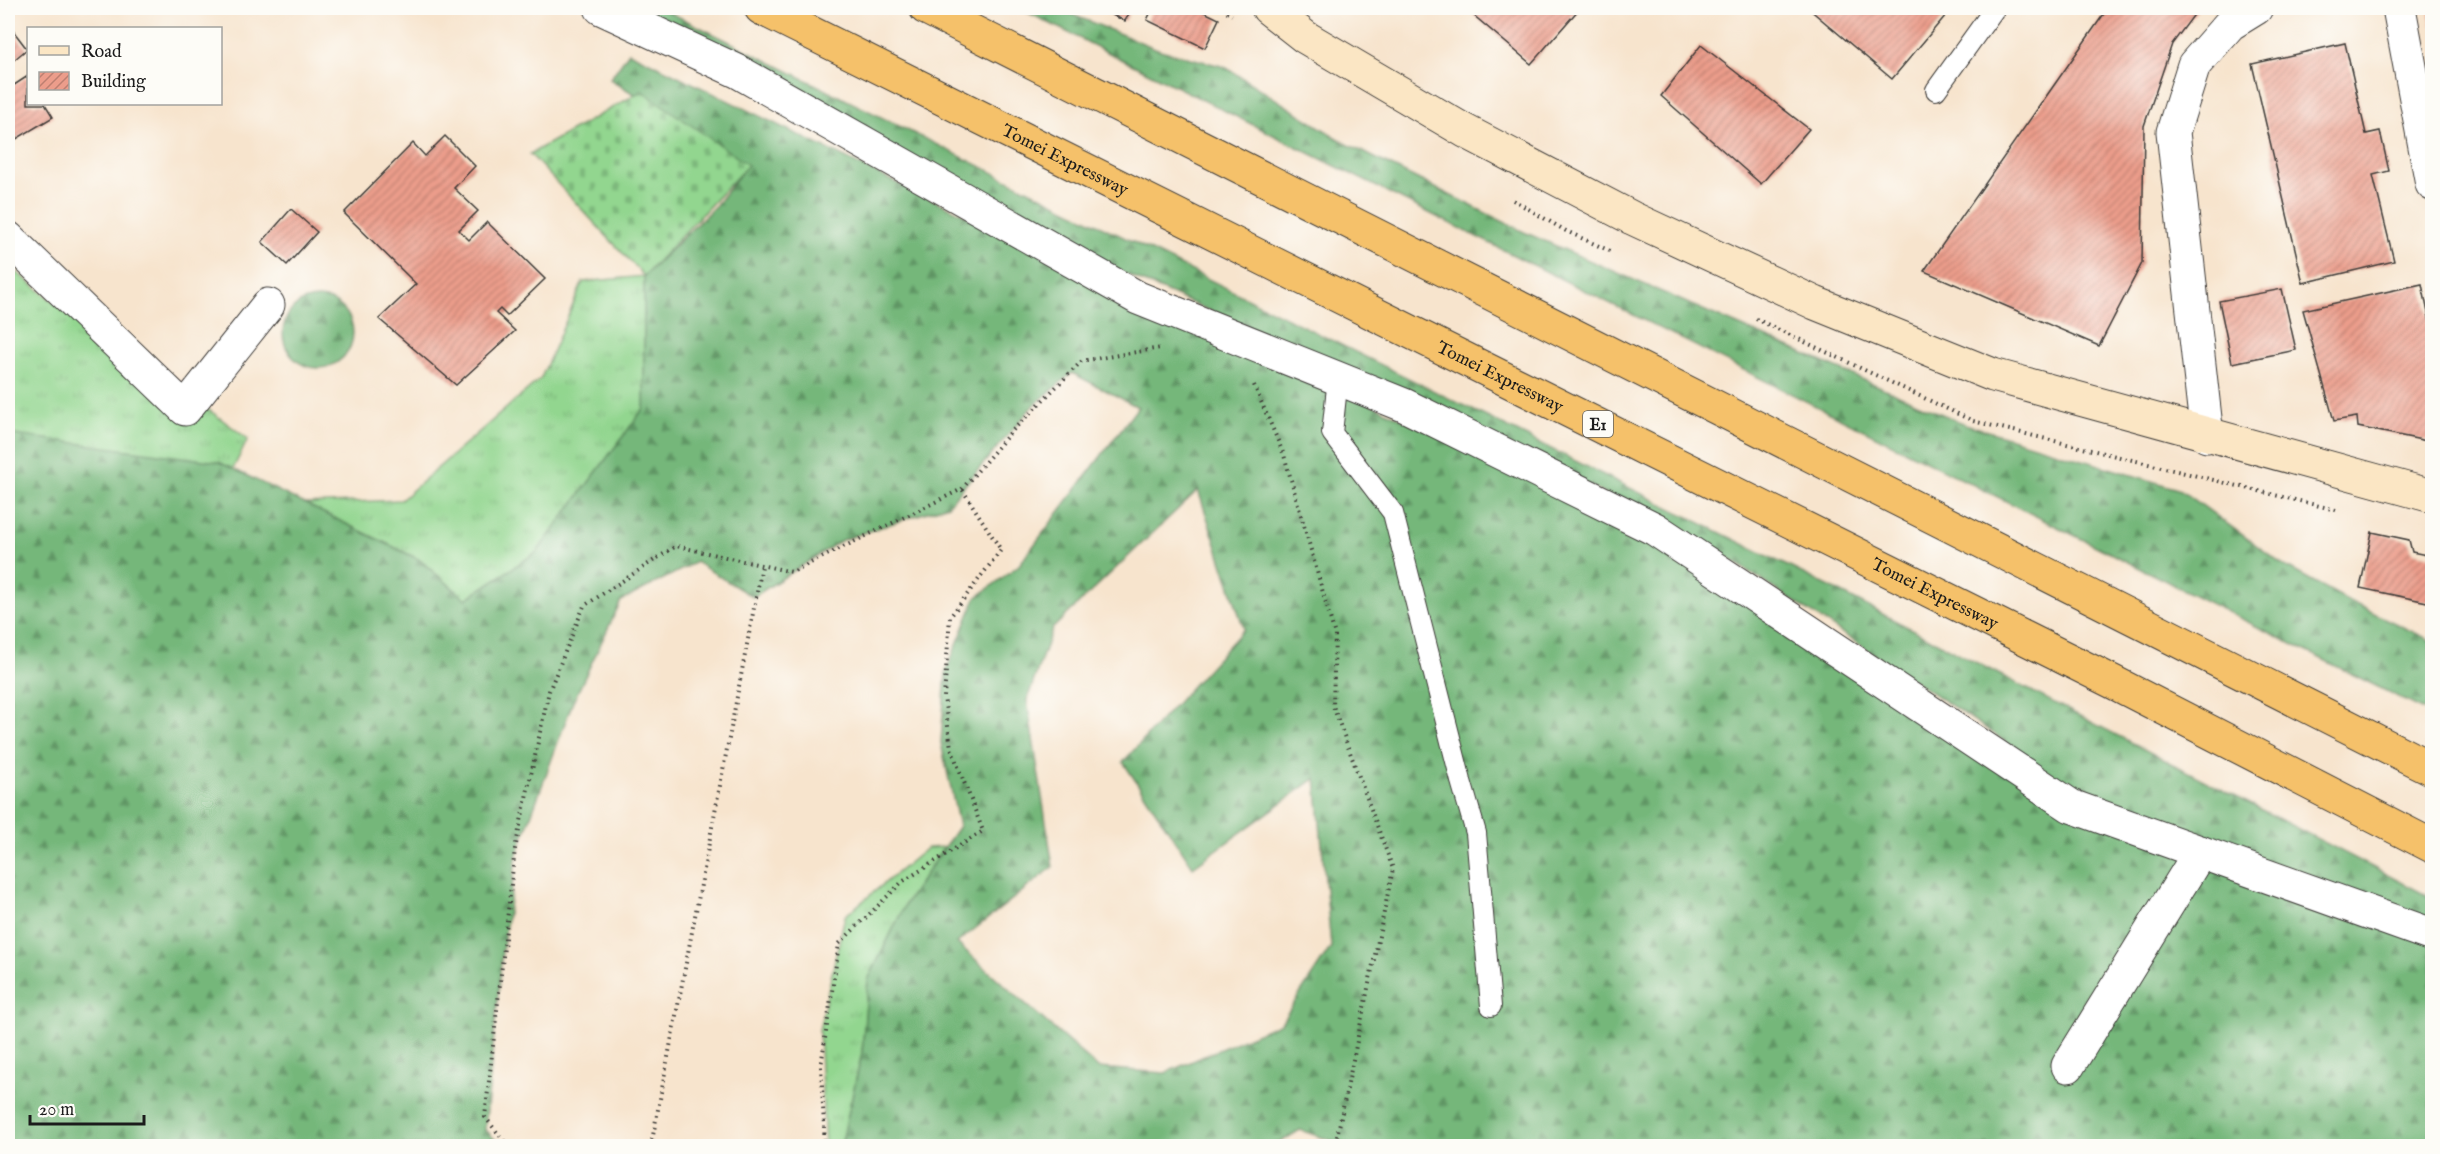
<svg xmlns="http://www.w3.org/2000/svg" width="2440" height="1154" viewBox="0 0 2440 1154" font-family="'IM FELL English',serif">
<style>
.grass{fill:url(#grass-tufts);stroke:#577956;stroke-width:1.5}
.forest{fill:url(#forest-firs);stroke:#486a4b;stroke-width:1.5;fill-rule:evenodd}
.cemetery{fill:url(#cemetery-stones);stroke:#577956;stroke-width:1.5}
.building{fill:url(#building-hatch)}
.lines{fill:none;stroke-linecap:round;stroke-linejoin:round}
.lane-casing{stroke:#3d3a37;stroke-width:22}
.street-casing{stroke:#3d3a37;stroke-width:35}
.secondary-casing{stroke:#3d3a37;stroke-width:35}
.highway-casing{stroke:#3d3a37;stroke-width:35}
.path{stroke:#3d3a37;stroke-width:4;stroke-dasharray:1.5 4.5;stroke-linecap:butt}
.lane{stroke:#fff;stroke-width:20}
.street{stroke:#fff;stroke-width:33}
.secondary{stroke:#fbe6c4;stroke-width:33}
.highway{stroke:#f5c16b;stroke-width:33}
.labels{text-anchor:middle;stroke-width:4.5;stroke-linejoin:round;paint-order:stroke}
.shield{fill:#fdfcf7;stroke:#605f5e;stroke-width:1.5}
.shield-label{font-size:16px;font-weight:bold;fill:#1c1c1c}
.street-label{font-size:18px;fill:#1c1c1c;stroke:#fdfcf7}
</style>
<defs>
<pattern id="grass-tufts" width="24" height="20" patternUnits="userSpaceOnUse" patternTransform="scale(1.5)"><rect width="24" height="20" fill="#92d68f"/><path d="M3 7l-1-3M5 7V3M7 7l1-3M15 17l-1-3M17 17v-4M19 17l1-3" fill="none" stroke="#7db77b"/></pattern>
<pattern id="forest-firs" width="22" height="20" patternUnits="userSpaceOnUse" patternTransform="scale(1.5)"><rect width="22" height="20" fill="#75b77a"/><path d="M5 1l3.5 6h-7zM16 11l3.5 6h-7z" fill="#5f9463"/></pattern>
<pattern id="cemetery-stones" width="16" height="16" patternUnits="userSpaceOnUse" patternTransform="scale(1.5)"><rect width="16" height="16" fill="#92d68f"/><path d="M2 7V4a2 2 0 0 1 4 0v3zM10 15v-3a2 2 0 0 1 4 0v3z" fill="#7db77b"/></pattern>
<pattern id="building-hatch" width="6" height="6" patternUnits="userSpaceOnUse" patternTransform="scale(1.5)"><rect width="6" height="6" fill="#ec9d8b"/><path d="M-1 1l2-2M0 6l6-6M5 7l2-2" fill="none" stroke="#be7f71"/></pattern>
</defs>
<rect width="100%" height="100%" fill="#fdfcf7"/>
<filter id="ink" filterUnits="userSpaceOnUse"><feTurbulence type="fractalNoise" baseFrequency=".0167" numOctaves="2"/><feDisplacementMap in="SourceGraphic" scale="12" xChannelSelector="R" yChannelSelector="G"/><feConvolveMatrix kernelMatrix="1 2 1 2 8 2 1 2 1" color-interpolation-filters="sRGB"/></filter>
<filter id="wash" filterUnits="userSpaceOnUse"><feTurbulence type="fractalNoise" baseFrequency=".008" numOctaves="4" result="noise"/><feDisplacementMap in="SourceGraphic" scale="24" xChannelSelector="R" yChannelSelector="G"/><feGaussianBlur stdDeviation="1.35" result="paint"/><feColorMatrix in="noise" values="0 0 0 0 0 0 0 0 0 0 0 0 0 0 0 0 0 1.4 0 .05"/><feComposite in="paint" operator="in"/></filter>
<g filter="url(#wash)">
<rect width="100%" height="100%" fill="#f7e4cd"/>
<g class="grass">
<polygon points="8,265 185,409 209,410 248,439 233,469 8,435"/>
<polygon points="644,276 645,408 537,552 466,599 418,559 305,504 401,500 541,378 583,282"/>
<polygon points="944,847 906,903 868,980 862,1053 841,1146 825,1146 819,1030 845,916 927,848"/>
</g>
<g class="forest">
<polygon points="598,8 661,8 1836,590 2432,898 2432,923 2075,792 1993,733 1710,546 1428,406 1100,263"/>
<polygon points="1019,8 1056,8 1160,50 1225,67 1345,143 1524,232 1965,424 2181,490 2285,566 2351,602 2432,641 2432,714"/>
<path d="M629,52L884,177L1690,553L2086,811L2432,935V1146H1348L1300,1130L1274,1146H841L862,1053L868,980L906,903L959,826L941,743L946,671L976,598L1019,565L1138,407L1072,373L1031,408L948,505L842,540L753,597L696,562L621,601L572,704L517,854L502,953L485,1129L501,1146H8V434L219,462L418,559L466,599L537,552L644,408V276L716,205L747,165L610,79ZM1198,490L1244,629L1123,762L1193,867L1316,778L1331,947L1281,1023L1165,1073L1098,1068L957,943L1053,867L1027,700L1052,629Z"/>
<circle cx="318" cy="333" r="35"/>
</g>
<polygon class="cemetery" points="642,91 748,165 644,276 530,154"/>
<g id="blocks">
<g class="building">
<polygon points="1097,8 1132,8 1125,21"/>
<polygon points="1153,8 1196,8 1219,19 1205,48 1147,20"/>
<polygon points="1465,8 1580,8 1531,64"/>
<polygon points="1808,8 1952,8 1892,79"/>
<polygon points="2108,8 2199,8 2172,44 2144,126 2142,263 2099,346 1924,271"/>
<polygon points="2428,8 2432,8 2432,25 2431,25"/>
<polygon points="8,24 27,49 8,65"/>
<polygon points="2345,43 2366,134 2380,131 2389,171 2373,175 2394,261 2303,283 2252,64"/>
<polygon points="1701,45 1809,129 1761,184 1661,96"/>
<polygon points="28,76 28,104 45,104 53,117 8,144 8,89"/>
<polygon points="445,136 475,166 454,188 478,211 459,230 469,240 487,222 545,279 507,316 500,309 496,313 515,331 456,385 379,319 416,284 344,213 413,143 425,156"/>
<polygon points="291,209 317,232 287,265 262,242"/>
<polygon points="2422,284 2432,332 2432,442 2358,427 2357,417 2334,421 2303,310"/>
<polygon points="2282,289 2296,350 2232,363 2219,301"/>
<polygon points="2372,532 2409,540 2412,552 2432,556 2432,603 2360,588"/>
</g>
</g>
</g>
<g filter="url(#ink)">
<use href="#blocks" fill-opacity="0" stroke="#3d3a37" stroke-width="1.5"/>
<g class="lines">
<defs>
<g id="lane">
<polyline points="1936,90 1995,8"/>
<polyline points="1338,378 1332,433 1393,513 1461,781 1476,833 1491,1006"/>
</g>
<g id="street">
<polyline points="601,8 737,71 1138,298 1404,405 1655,529 2071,806 2432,935"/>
<polyline points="2399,8 2432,184"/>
<polyline points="8,238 185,409 268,305"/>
<polyline points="2207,436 2173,132 2194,65 2230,24 2256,8"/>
<polyline points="2068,1066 2200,852"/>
</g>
<polyline id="secondary" points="1268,8 1305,37 1465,131 1632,218 1815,303 1993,375 2432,496"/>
<g id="highway">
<path id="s1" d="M761,8L2113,682L2432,846"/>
<polyline points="926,8 2432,769"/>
</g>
</defs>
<use href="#lane" class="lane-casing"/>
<use href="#street" class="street-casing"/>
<use href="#secondary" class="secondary-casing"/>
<use href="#highway" class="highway-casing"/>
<g class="path">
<polyline points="1222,8 1232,15"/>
<polyline points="1513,200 1566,231 1610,251"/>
<polyline points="1756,319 1973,421 2336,510"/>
<polyline points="1254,385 1284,455 1335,635 1333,706 1393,869 1335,1146"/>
<polyline points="508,1146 485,1117 515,849 549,691 584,606 676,546 792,572 962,489 1009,434 1082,361 1161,348"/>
<polyline points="651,1146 762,566"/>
<polyline points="825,1146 821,1066 839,944 902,882 983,831 951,748 944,697 950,617 1001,550 962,489"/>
</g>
<use href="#lane" class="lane"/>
<use href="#street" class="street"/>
<use href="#secondary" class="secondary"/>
<use href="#highway" class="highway"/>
</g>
</g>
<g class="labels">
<rect class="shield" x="1583" y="411" width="30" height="26" rx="4.5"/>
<g class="shield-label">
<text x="1598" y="430">E1</text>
</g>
<g class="street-label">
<text dy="6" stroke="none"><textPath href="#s1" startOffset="340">Tomei Expressway</textPath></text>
<text dy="6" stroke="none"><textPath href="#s1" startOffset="826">Tomei Expressway</textPath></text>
<text dy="6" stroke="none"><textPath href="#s1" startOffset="1312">Tomei Expressway</textPath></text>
</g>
</g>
<rect width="2440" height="1154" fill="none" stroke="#fdfcf7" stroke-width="30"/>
<rect x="27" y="27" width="195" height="78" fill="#fdfcf7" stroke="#a3a29f" stroke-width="1.5"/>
<rect x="39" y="46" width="30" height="9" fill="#fbe6c4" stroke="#a3a29f" stroke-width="1.5"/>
<text x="81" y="57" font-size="18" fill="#1c1c1c">Road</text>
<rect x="39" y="72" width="30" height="18" fill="url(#building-hatch)" stroke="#a3a29f" stroke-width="1.5"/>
<text x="81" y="87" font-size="18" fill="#1c1c1c">Building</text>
<path d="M30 1115v9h114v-9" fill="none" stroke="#1c1c1c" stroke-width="3"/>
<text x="39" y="1115" font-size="18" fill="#1c1c1c" stroke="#fdfcf7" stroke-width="4.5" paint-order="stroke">20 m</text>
</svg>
